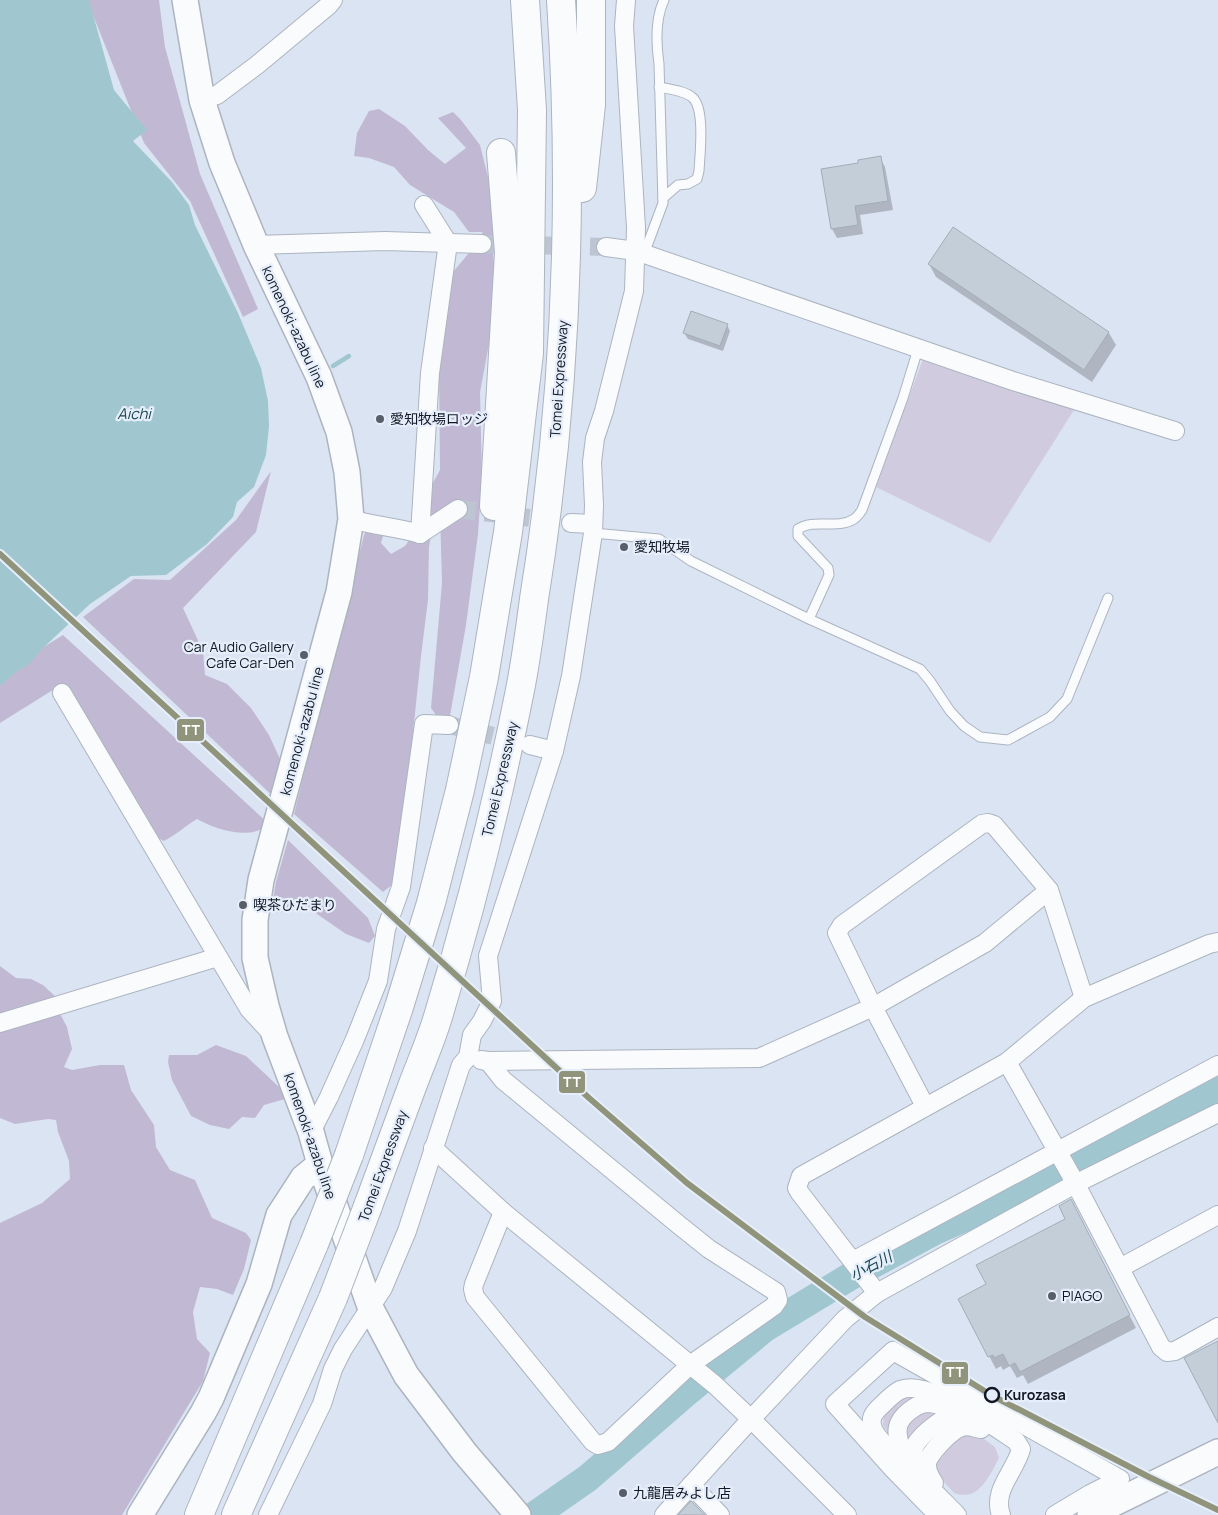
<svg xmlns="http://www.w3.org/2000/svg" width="1218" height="1515" viewBox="0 0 1218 1515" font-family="Manrope,'Noto Sans JP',sans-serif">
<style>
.green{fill:#d1cbe0}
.forest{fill:#c1b9d3}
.water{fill:#a0c7d0}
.shadow{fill:#0003}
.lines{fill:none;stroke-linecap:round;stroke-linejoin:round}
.stream{stroke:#a0c7d0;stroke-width:4.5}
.river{stroke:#a0c7d0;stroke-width:28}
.building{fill:#c4ced8;stroke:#a2adb7}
.street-tunnel{stroke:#bdc5d3;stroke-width:18;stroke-dasharray:18 9;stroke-linecap:butt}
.lane-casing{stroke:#acb4c0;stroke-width:11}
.street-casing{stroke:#acb4c0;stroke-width:20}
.secondary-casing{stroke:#acb4c0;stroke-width:28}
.highway-casing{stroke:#acb4c0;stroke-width:30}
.lane{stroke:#fafbfd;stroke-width:9}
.street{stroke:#fafbfd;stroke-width:18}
.secondary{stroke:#fafbfd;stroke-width:25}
.highway{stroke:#fafbfd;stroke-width:28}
.highway-bridge-casing{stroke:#acb4c0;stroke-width:30;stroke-linecap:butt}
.highway-bridge{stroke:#fafbfd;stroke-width:28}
.rail-1-casing{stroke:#e6eefb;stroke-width:10}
.rail-1{stroke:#90947b;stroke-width:6}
.poi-dot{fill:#585f6b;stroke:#e6eefb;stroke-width:2}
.stop-dot{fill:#e6eefb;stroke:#111823;stroke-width:2.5}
.labels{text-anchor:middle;stroke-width:4.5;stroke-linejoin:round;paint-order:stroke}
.street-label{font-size:14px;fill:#111823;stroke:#e6eefb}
.poi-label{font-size:14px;fill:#111823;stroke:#e6eefb;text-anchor:start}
.stop-label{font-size:14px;font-weight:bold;fill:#111823;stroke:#e6eefb;text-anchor:start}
.water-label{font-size:15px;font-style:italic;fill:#18474d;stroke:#e6eefb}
.line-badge{stroke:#e6eefb;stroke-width:2}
.badge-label{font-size:14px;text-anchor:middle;font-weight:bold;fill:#fff}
</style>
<rect width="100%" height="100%" fill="#dbe4f2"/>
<g class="green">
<polygon points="923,359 1074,410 990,543 876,487"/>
<path d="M905,1397L914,1399C899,1404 890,1418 889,1434L883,1425L884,1415Z"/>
<path d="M931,1411L936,1414V1417L911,1441L908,1440C901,1421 915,1414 931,1411Z"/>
<path d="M977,1434L995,1447L999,1458C992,1471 982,1494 966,1495C962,1495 957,1494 954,1493L936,1473L934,1461L959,1435Z"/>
</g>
<g class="forest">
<polygon points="87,0 159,0 165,47 200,174 258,309 243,317 190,201 144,143"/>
<polygon points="379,109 405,126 428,150 445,164 466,148 438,118 453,112 461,120 480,145 494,201 493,254 496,280 493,323 480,392 482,476 478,534 466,625 450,716 438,718 431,708 442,583 440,512 434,521 429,547 428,600 421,656 410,761 393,884 383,892 294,814 364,535 373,516 388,519 381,543 391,554 405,546 426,516 429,490 440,470 439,367 431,298 469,253 486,252 482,232 469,232 454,212 410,185 394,167 369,158 354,156 357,133 369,111"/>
<polygon points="271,471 256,532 183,608 203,651 205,675 227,684 251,708 269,735 281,761 278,801 83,617 134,579 170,580 236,520"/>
<path d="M63,635L269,824C252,841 216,830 197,819C185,826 176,835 164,841L158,838L64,683L0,723V674Z"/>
<polygon points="288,840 368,918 375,936 369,943 346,934 301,903 279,913 271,911 276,882"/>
<polygon points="0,966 16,978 31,979 43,985 60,1001 0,1016"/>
<polygon points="57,1008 67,1027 72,1049 64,1067 72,1070 100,1065 124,1065 131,1090 154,1125 156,1147 170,1170 195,1180 212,1218 246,1233 251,1240 244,1269 233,1295 217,1289 200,1287 193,1312 197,1339 210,1353 203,1381 122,1515 0,1515 0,1223 42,1203 70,1179 69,1161 58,1132 56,1120 48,1119 15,1124 0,1118 0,1025"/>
<polygon points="216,1045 246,1056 279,1087 285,1099 264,1105 255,1118 242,1117 229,1129 210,1125 191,1116 172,1080 168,1062 169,1055 197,1055"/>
</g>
<polygon class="water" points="0,0 89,0 114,90 147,130 133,141 172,182 189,205 195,225 238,313 261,368 268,401 269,426 266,455 254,487 237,502 233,517 207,544 166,575 131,576 90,604 43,648 29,664 16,672 0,686"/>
<g class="shadow">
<polygon points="880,158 885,167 893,210 860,215 863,234 837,238 832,229 860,164"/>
<polygon points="953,229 1109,333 1116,345 1092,382 936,277 929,264"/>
<polygon points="727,325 730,331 723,351 688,339 684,333"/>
<polygon points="1077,1213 1136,1328 1028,1384 1023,1375 1017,1378 1010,1366 1003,1370 1001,1366 996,1369 989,1356 988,1285"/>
</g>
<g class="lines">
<polyline class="stream" points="333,366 349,356"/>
<polyline class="river" points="535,1515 588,1478 686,1393 765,1328 851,1276 935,1231 1054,1178 1218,1090"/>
</g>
<g class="building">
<polygon points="881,156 888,201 855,206 858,225 831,229 821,169 858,163 858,160"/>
<polygon points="953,227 1109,332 1084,370 928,264"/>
<polygon points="691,311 728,324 720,346 683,333"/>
<polygon points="1071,1199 1130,1315 1020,1372 1015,1363 1009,1366 1003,1354 994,1358 993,1355 988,1357 958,1299 986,1284 976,1265 1065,1219 1059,1206"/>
<polygon points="1218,1341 1218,1423 1184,1358"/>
<polygon points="691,1501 705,1515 678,1515"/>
</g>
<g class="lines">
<g class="street-tunnel">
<polyline points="482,244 606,247"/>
<polyline points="458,509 571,523"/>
<polyline points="449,725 518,742"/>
</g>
<defs>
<g id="lane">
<path d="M659,87C669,89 686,91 693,98C705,110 700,153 699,171L697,179L688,184L678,185L663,198"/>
<path d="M644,254L663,203L659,64C656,43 655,19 664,0"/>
<polyline points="593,533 659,539 691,561 809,619 920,669 930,681 950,711 964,726 980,737 1008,740 1050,717 1067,699 1108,598"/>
<path d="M809,619L829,575L828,568L798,536V529C814,518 837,530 854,519C857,517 860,513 862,510L903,398L918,349"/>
</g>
<g id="street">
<polyline points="202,100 217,95 257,65 329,5 333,0"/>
<polyline points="256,245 385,241 482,244"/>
<polyline points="606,247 636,251 1013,381 1175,431"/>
<path d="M351,519C374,526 397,527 420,534"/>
<polyline points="571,523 593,524"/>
<polyline points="420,534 430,373 448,243 424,205"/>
<polyline points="420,534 458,509"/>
<polyline points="62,693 249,1009 273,1035"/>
<polyline points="530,745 554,751"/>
<polyline points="0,1023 218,957"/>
<polyline points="481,1060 488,1061 759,1058 873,1007 985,943 1049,890"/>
<polyline points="488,1061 503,1080 679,1225 709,1249 776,1292 778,1300 774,1306 690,1365 608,1442 598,1445 593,1442 475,1297 473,1289 474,1284 503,1212"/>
<polyline points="1007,1062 1072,1177 1161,1347 1167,1352 1175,1351 1218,1327"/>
<polyline points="925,1106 873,1007 837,933 842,925 982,824 988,823 994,825 1049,890 1084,998"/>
<polyline points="311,1132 329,1097 355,1039 378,981 386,929 401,887 424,724 449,725"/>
<polyline points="433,1148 503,1212 715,1385 751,1419 847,1515"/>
<polyline points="853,1261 1218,1065"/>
<polyline points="1120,1268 1218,1215"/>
<polyline points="877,1293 800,1193 797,1188 801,1176 1007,1062 1084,998 1209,944 1218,942"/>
<path d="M903,1454C900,1445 896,1436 898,1427C900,1416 916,1404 927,1403C933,1403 940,1405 946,1407"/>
<path d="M909,1468C912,1461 912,1455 914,1448C917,1438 939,1420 949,1417C954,1415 959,1417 965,1418"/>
<path d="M934,1483C930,1477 927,1472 927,1465C926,1455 952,1430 962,1427C968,1425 975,1428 981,1429"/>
<polyline points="691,1485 720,1515"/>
<polyline points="268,1515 322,1404 333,1369 343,1349 383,1288 407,1231 461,1065 468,1057 472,1035 482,1021 492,1001 488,956 554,751 571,676 593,533 594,505 592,462 595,438 604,411 634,291 636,228 624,26 626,0"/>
<polyline points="664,1515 751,1419 845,1319 877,1293 1075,1184 1218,1113"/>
<polyline points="938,1515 893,1469 835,1404 893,1351 1120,1479 1090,1494 1055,1515"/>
<path d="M957,1515C941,1499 925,1482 908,1467C897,1456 881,1444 874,1431C868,1419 874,1412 882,1405C887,1400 894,1393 900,1390C928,1378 993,1426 1016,1441L1021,1449C1015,1472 992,1490 1001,1515"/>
</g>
<g id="secondary">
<polyline points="185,0 202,100 222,163 256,245 319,377 339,432 347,472 351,519 339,592 261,880 255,920 255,958 266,1006 275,1037 311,1132 320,1164 371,1309 406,1375 465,1453 518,1515"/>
<polyline points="140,1515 203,1413 211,1398 259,1284 279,1215 303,1178 320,1164"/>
<polyline points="1090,1515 1218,1452"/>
</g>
<g id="highway">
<polyline points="582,188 591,105 591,0"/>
<polyline points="494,506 509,253 501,153"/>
<polyline points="349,1155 399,1007 431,903 460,790 484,677 508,532 529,353 532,110 525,0"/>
<path d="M368,1206C383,1165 398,1125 413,1084C421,1063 430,1042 437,1020C470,912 498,801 520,690C526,660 530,629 534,599C566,401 574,199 561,0"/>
<polyline points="199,1515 314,1244"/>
<polyline points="236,1515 333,1298"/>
</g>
</defs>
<use href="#lane" class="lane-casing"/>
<use href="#street" class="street-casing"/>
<use href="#secondary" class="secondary-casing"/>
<use href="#highway" class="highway-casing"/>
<use href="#lane" class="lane"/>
<use href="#street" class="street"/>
<use href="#secondary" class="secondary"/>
<use href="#highway" class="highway"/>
<defs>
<g id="highway-bridge">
<polyline points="314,1244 349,1155"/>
<polyline points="333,1298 368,1206"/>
</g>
</defs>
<use href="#highway-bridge" class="highway-bridge-casing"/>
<use href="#highway-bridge" class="highway-bridge"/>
<defs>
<polyline id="rail-1" points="0,554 589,1098 687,1183 865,1317 991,1395 1149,1477 1218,1510"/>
</defs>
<use href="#rail-1" class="rail-1-casing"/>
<use href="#rail-1" class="rail-1"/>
</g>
<g class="poi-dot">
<circle cx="380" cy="419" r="5"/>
<circle cx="624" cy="547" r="5"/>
<circle cx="304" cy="655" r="5"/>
<circle cx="243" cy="905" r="5"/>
<circle cx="1052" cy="1296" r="5"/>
<circle cx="623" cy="1493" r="5"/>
</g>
<circle class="stop-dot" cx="992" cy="1395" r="7"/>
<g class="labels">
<g class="street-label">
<text transform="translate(294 327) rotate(65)" y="5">komenoki-azabu line</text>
<text transform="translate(559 379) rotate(-86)" y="5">Tomei Expressway</text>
<text transform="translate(302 731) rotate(-75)" y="5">komenoki-azabu line</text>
<text transform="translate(500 779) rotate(-77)" y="5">Tomei Expressway</text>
<text transform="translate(310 1136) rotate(71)" y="5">komenoki-azabu line</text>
<text transform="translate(383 1166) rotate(-70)" y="5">Tomei Expressway</text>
</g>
<g class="poi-label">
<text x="390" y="424">愛知牧場ロッジ</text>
<text x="634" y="552">愛知牧場</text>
<text x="294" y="652" text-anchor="end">Car Audio Gallery<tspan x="294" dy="16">Cafe Car-Den</tspan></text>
<text x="253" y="910">喫茶ひだまり</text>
<text x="1062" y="1301">PIAGO</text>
<text x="633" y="1498">九龍居みよし店</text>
</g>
<g class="stop-label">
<text x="1004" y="1400">Kurozasa</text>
</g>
<g class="water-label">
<text x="134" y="419">Aichi</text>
<text transform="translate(871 1266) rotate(-28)" y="5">小石川</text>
</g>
</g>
<g class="line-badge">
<rect x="176" y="718" width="29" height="24" rx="5" fill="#90947b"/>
<rect x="558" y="1070" width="28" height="24" rx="5" fill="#90947b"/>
<rect x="941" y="1361" width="28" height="24" rx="5" fill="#90947b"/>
</g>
<g class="badge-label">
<text x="191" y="735">TT</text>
<text x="572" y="1087">TT</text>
<text x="955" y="1377">TT</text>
</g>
</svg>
